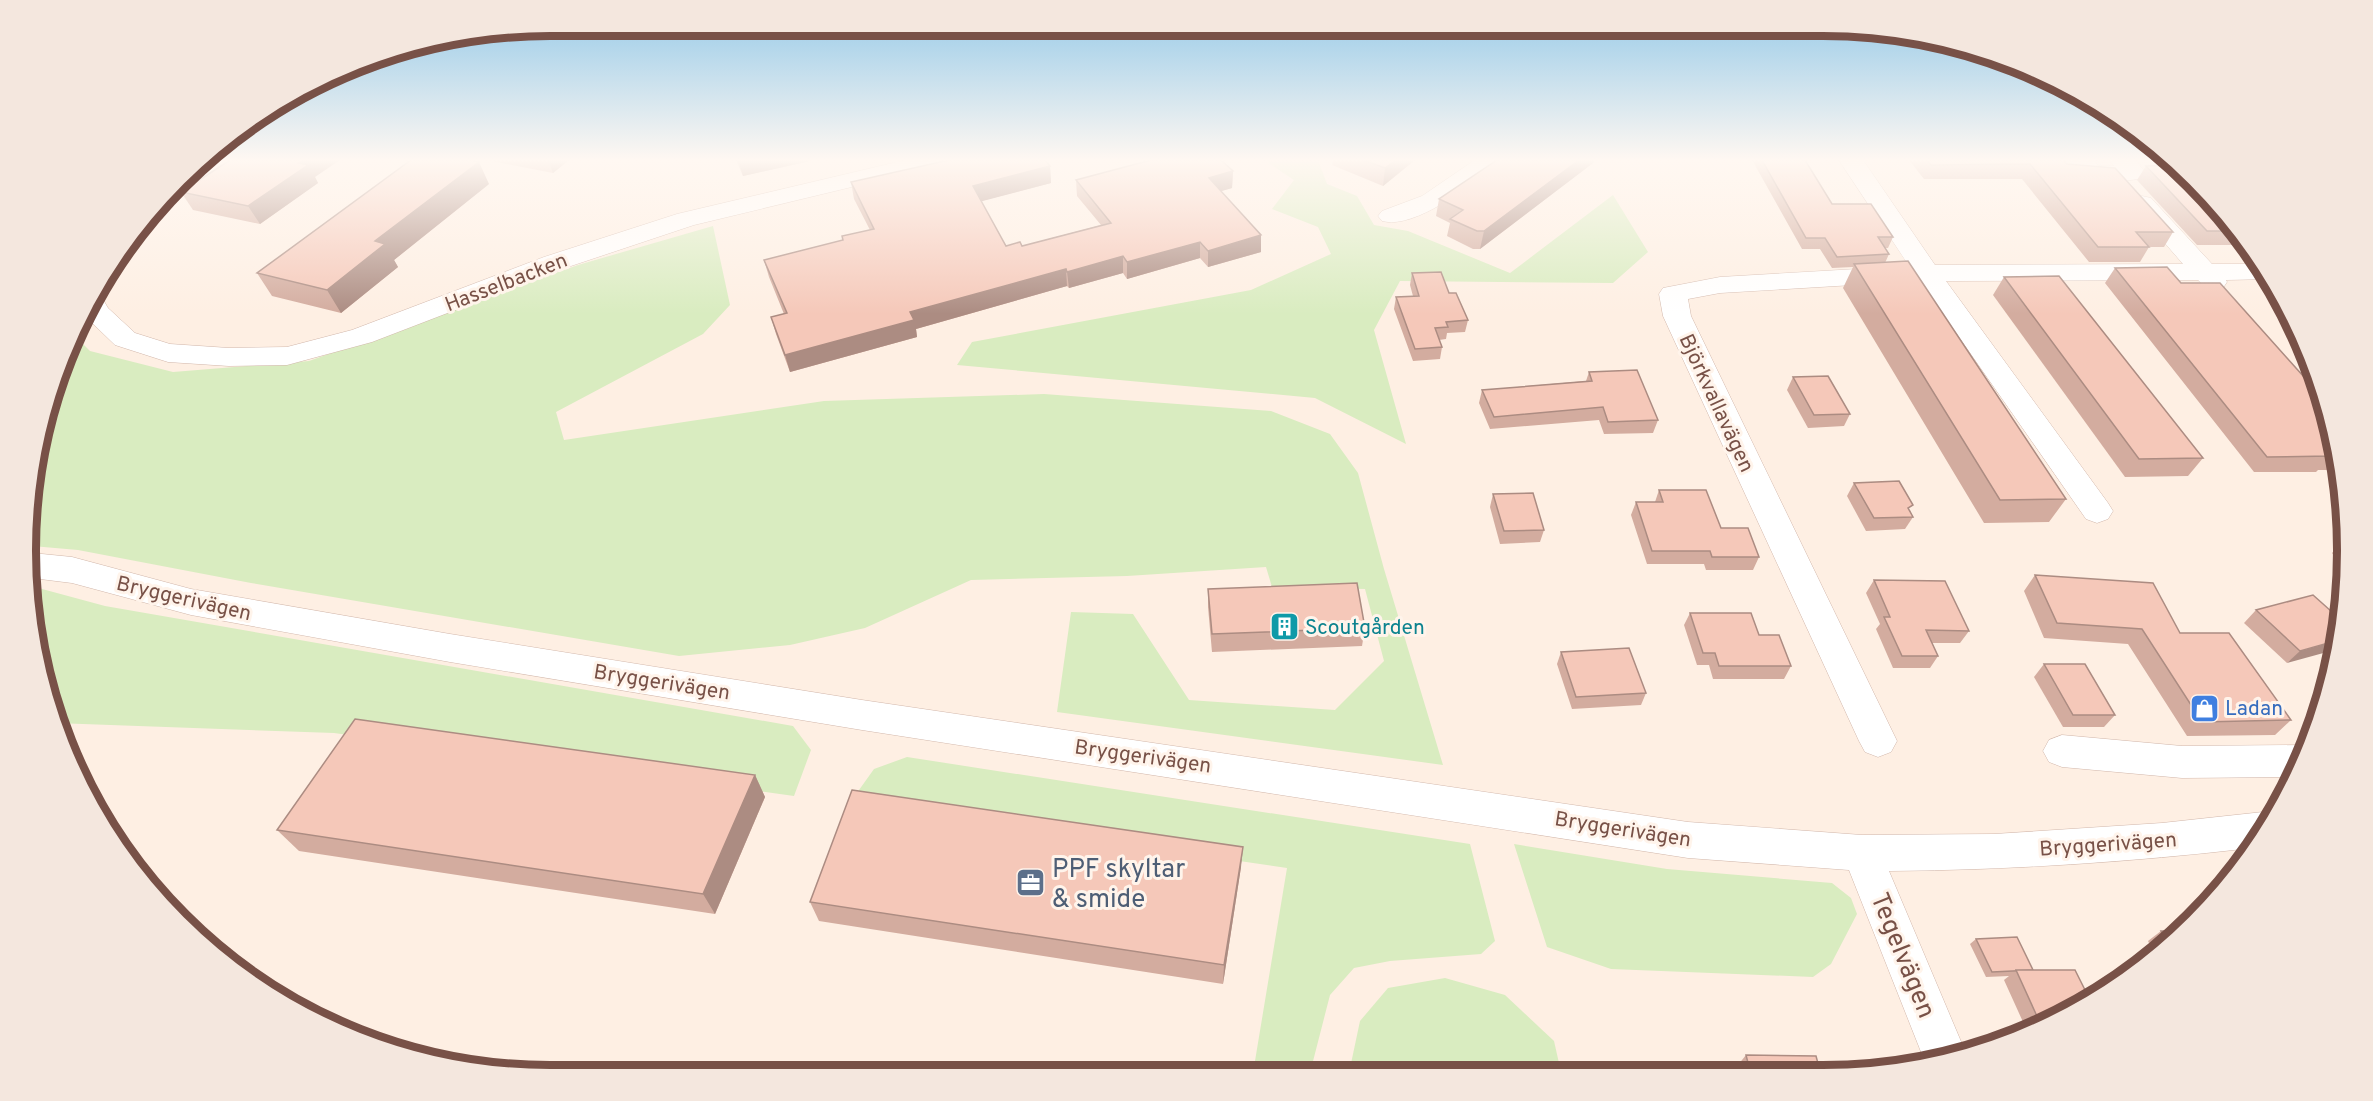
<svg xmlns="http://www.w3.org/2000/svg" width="2373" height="1101" viewBox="0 0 2373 1101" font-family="Overpass,sans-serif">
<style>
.green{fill:#d9ecc0}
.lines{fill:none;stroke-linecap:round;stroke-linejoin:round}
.minor-casing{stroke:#d2b7ab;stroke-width:1}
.minor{fill:#fff;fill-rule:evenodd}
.wall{fill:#d3ac9f}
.shaded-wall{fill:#ac8c82}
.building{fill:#f5c8b9;stroke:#ac8c82;stroke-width:1.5}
.labels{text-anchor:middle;stroke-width:6;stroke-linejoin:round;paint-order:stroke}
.street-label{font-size:21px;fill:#785147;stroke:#fff4eb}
.culture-label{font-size:21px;fill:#0d838f;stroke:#fff4eb;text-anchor:start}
.shop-label{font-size:21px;fill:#366cbe;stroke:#fff4eb;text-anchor:start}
.near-service-label{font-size:26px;fill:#4e5e75;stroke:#fff4eb;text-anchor:start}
.near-street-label{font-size:26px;fill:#785147;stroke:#fff4eb}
.rim{fill:none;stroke:#785147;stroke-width:8}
</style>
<rect width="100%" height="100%" fill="#feefe3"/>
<g class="green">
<polygon points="1264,160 1318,160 1327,184 1357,196 1374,225 1408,231 1510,273 1613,195 1648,252 1613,283 1400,281 1374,330 1406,444 1315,398 957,365 972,342 1251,290 1331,254 1318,227 1272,209 1294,180"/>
<polygon points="713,226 730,305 703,334 556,412 564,440 824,401 1044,394 1271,411 1330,434 1358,473 1384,569 1443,765 1057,712 1071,612 1133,614 1189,700 1335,710 1384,661 1365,589 1272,587 1266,567 1127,576 971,580 865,628 790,645 679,656 251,583 78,550 32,546 36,448 77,338 90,351 173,372 309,361 578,265"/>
<polygon points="31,586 105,606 793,726 811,750 794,796 334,733 55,723 30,619"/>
<polygon points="907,757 1470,844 1495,941 1481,954 1390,961 1354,968 1330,995 1310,1073 1253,1073 1287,868 849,804 874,769"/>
<polygon points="1514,844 1667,869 1832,883 1851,898 1857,914 1831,964 1813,977 1611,969 1547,947"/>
<polygon points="1445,978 1505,995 1554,1041 1561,1072 1349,1073 1360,1021 1388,988"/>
</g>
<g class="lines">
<defs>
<g id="minor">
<polygon points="906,160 947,160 943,165 694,225 562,269 372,342 287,365 229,366 168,362 115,345 85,316 93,294 101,296 108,308 135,333 170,344 229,348 287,347 352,330 544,257 677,214"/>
<path d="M1475,160H1502L1498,165C1472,184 1415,230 1382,221L1378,216L1382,211L1422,196Z"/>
<path d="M1839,160H1863L1935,265L2183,264L2130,203L2133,198L2142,196L2151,198L2212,264H2262L2270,279L2226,280L2227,282L2223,288C2212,291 2206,289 2198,280L1946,281L2108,503L2113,511L2108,519L2097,523L2086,519L1920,281L1720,293L1688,299L1691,316L1897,741L1891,752L1878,757L1865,752L1859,741L1663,316L1659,294L1663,288L1720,277L1909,266Z"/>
<path d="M2068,160H2093L2099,166H2114L2110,160H2135L2146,173L2143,178C2131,181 2094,184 2084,178C2078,175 2072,166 2068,160Z"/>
<path d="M32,553L72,557L191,589L450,634L862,700L1688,822L1862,835L1994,834L2162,823L2263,812L2271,814L2252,848C2131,862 2011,870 1889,871L1965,1051L1925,1062L1849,870L1688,858L862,730L450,662L191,615L72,583L32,578Z"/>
<polygon points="2062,735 2182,746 2302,745 2309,747 2293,777 2182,778 2062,767 2049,762 2043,751 2049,740"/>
</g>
</defs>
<use href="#minor" class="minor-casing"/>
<use href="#minor" class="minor"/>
</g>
<g class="wall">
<polygon points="490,160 569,160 553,173 491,161"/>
<polygon points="736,160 809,160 810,161 743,176"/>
<polygon points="1333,160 1415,160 1383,186 1332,165"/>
<polygon points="1497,160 1595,160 1593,163 1480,249 1473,249 1447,236 1450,223 1436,216 1439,199"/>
<polygon points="1752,160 1805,160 1832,204 1893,237 1888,248 1885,248 1889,254 1885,263 2066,499 2049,522 1984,523 1843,288 1853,267 1832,268 1820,249 1802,249"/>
<polygon points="1909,160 2063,160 2067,164 2173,232 2164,247 2149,247 2140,262 2089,262 2022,179 1924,179"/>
<polygon points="2163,160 2170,160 2193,179 2248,245 2197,245 2137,180 2146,166 2168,165"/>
<polygon points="1050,166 1051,183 981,201 1006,246 1022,246 1101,225 1077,196 1076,180 1233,171 1232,188 1221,191 1261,235 1261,252 1208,267 1200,258 1127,279 1123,273 1069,288 1067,286 916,329 917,337 790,372 776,334 771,317 784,314 769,277 764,260 843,240 842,236 870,230 854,199 851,182"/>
<polygon points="315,177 318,183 260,224 193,210 181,192"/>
<polygon points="489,184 394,260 398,267 341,313 272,296 257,273"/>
<polygon points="2115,268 2181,283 2337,448 2340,470 2318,470 2316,472 2254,472 2105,283"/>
<polygon points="1412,273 1449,293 1468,320 1465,332 1447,333 1446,339 1439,340 1442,347 1440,359 1413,361 1394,309 1396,297 1413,296 1410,285"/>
<polygon points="2004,277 2203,458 2188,476 2125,477 1993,295"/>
<polygon points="1589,372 1658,420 1653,433 1604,434 1599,420 1490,429 1479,403 1482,390 1586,381"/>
<polygon points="1793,377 1850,414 1844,426 1808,428 1787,390"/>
<polygon points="1854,483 1910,510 1913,517 1905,529 1866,531 1847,496"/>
<polygon points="1659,490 1721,528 1759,557 1753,570 1706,570 1704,564 1647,564 1631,515 1636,502 1655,502"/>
<polygon points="1493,494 1544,530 1540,542 1500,544 1490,507"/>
<polygon points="2346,538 2348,550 2345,572 2332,553"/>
<polygon points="2035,575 2180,633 2291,720 2275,735 2187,736 2128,644 2044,638 2024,591"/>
<polygon points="1874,580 1969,631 1960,643 1932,643 1938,656 1930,668 1893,668 1876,629 1880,624 1866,593"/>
<polygon points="1208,589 1365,628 1362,646 1212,652 1208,607"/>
<polygon points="2256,610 2341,620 2287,663 2244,623"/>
<polygon points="1690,613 1759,635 1791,666 1784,679 1713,679 1709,665 1697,665 1684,625"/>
<polygon points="1561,652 1646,693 1641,705 1572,709 1557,664"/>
<polygon points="2044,664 2115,715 2104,727 2063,727 2034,677"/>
<polygon points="755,775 765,797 715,914 299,851 277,830"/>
<polygon points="1241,867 1223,984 819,921 810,902"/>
<polygon points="2161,931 2178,931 2155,955 2148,941"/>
<polygon points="1976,939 2033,970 2089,998 2028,1033 2004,980 2009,976 1986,977 1970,944"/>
<polygon points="1746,1055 1820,1071 1740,1071 1738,1065"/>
</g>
<g class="shaded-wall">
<polygon points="305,160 340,160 315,177 318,183 260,224 248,206"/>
<polygon points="548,160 569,160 553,173"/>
<polygon points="738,160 809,160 810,161 743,176"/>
<polygon points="1396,160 1415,160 1383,186 1385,168"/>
<polygon points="1579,160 1595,160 1593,163 1480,249 1484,231"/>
<polygon points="479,162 489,184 394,260 398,267 341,313 327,290 375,241"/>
<polygon points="1050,166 1051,183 975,203 973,186"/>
<polygon points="1233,171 1232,188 1208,195 1209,178"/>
<polygon points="1261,235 1261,252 1208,267 1208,251"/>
<polygon points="1200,242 1200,258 1127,279 1127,262"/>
<polygon points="1123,256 1123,273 1069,288 1067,272"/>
<polygon points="1066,269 1067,286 916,329 917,337 790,372 785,355 910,312"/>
<polygon points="2339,640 2338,649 2287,663 2300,651"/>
<polygon points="755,775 765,797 715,914 703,894"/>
<polygon points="1243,847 1241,867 1223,984 1224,965"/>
</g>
<g class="building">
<polygon points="230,160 305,160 299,163 308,165 248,206 181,192"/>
<polygon points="411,160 470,160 479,162 375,241 385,244 327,290 257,273"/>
<polygon points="949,160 1045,160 1050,166 973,186 1006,246 1020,242 1022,246 1111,223 1076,180 1151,160 1221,160 1233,171 1209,178 1261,235 1208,251 1200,242 1127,262 1123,256 1067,272 1066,269 910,312 914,320 785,355 771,317 787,313 764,260 843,240 842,236 874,229 851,182"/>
<polygon points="1363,160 1396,160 1385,168"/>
<polygon points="1497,160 1579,160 1484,231 1477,231 1450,219 1463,210 1439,199"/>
<polygon points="1762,160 1805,160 1832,204 1871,204 1893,237 1878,237 1889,254 1837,257 1825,238 1806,238"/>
<polygon points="1927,160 2063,160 2067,164 2115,168 2173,232 2136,232 2149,247 2098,247 2030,164 1931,165"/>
<polygon points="2176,165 2193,179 2236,231 2207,231 2146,166"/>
<polygon points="1908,261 2066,499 2000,500 1854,264"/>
<polygon points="2167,267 2181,283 2220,283 2321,396 2337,448 2338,454 2328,454 2330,456 2267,457 2115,268"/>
<polygon points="1441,272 1449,293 1456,293 1468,320 1446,322 1448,327 1435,328 1442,347 1415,349 1396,297 1419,296 1412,273"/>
<polygon points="2059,276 2203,458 2139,459 2004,277"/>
<polygon points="1637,370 1658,420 1608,422 1603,407 1494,417 1482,390 1592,381 1589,372"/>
<polygon points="1828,376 1850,414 1814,415 1793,377"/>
<polygon points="1899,481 1913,505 1908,508 1913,517 1874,518 1854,483"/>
<polygon points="1659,490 1706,490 1721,528 1748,528 1759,557 1712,557 1710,551 1652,551 1636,502 1663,502"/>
<polygon points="1533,493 1544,530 1504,531 1493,494"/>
<polygon points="2035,575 2153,583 2180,633 2229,633 2291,720 2202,722 2142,629 2057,623"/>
<polygon points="1874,580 1945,581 1969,631 1926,630 1938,656 1902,656 1884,617 1890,617"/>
<polygon points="1357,583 1365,628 1212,634 1208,589"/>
<polygon points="2313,595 2341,620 2339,640 2300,651 2256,610"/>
<polygon points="1690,613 1751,613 1759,635 1779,635 1791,666 1719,666 1715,653 1703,653"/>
<polygon points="1629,648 1646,693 1576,697 1561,652"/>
<polygon points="2044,664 2085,664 2115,715 2073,715"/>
<polygon points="355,719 755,775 703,894 277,830"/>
<polygon points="852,790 1243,847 1224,965 810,902"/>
<polygon points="2161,931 2178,931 2167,942"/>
<polygon points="2017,937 2033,970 1992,972 1976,939"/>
<polygon points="2016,970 2075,970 2089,998 2041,1025"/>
<polygon points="1746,1055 1816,1056 1820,1071 1750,1071"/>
</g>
<linearGradient id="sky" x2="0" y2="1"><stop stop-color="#94c9e8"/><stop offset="0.51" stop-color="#fff8f2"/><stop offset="1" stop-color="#fff8f2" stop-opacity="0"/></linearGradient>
<rect width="2373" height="314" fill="url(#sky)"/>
<defs>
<symbol id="building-square" viewBox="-11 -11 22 22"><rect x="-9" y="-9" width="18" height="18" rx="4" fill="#0f9aa8" stroke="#fff4eb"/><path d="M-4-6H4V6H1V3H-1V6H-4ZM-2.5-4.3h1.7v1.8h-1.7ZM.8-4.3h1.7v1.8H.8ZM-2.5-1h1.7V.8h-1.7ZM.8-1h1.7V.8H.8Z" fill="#fff"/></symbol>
<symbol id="shop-square" viewBox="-11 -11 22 22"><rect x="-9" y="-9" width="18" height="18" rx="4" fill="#3f7fe0" stroke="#fff4eb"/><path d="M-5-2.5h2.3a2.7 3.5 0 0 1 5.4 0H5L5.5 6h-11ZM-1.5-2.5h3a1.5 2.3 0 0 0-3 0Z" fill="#fff"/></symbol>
<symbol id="office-square" viewBox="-11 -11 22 22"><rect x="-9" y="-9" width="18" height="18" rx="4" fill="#5c6f8a" stroke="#fff4eb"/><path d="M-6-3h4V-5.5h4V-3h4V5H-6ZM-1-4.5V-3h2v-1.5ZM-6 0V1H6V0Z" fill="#fff"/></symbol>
</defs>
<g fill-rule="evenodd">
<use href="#building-square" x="1268" y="610" width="33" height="33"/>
<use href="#shop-square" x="2188" y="692" width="33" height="33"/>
<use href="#office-square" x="1014" y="866" width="33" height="33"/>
</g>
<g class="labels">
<g class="street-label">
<text transform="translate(506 282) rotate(-21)" y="7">Hasselbacken</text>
<text transform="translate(1717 403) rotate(65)" y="7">Björkvallavägen</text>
<text transform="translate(184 598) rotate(13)" y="7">Bryggerivägen</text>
<text transform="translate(662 682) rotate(9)" y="7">Bryggerivägen</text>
<text transform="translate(1143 756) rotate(8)" y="7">Bryggerivägen</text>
<text transform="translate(1623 829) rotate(9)" y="7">Bryggerivägen</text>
<text transform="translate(2108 844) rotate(-4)" y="7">Bryggerivägen</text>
</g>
<g class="culture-label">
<text x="1305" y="634">Scoutgården</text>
</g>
<g class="shop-label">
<text x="2225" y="715">Ladan</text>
</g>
<g class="near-service-label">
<text x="1052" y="877">PPF skyltar<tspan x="1052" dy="30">&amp; smide</tspan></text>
</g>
<g class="near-street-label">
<text transform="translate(1904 955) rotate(68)" y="9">Tegelvägen</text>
</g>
</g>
<path d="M0 0H2373V1101H0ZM550 36H1823A514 514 0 0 1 2337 550V551A514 514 0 0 1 1823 1065H550A514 514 0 0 1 36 551V550A514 514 0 0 1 550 36Z" fill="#f4e7de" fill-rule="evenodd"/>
<path class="rim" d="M550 36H1823A514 514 0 0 1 2337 550V551A514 514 0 0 1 1823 1065H550A514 514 0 0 1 36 551V550A514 514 0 0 1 550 36Z"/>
</svg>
